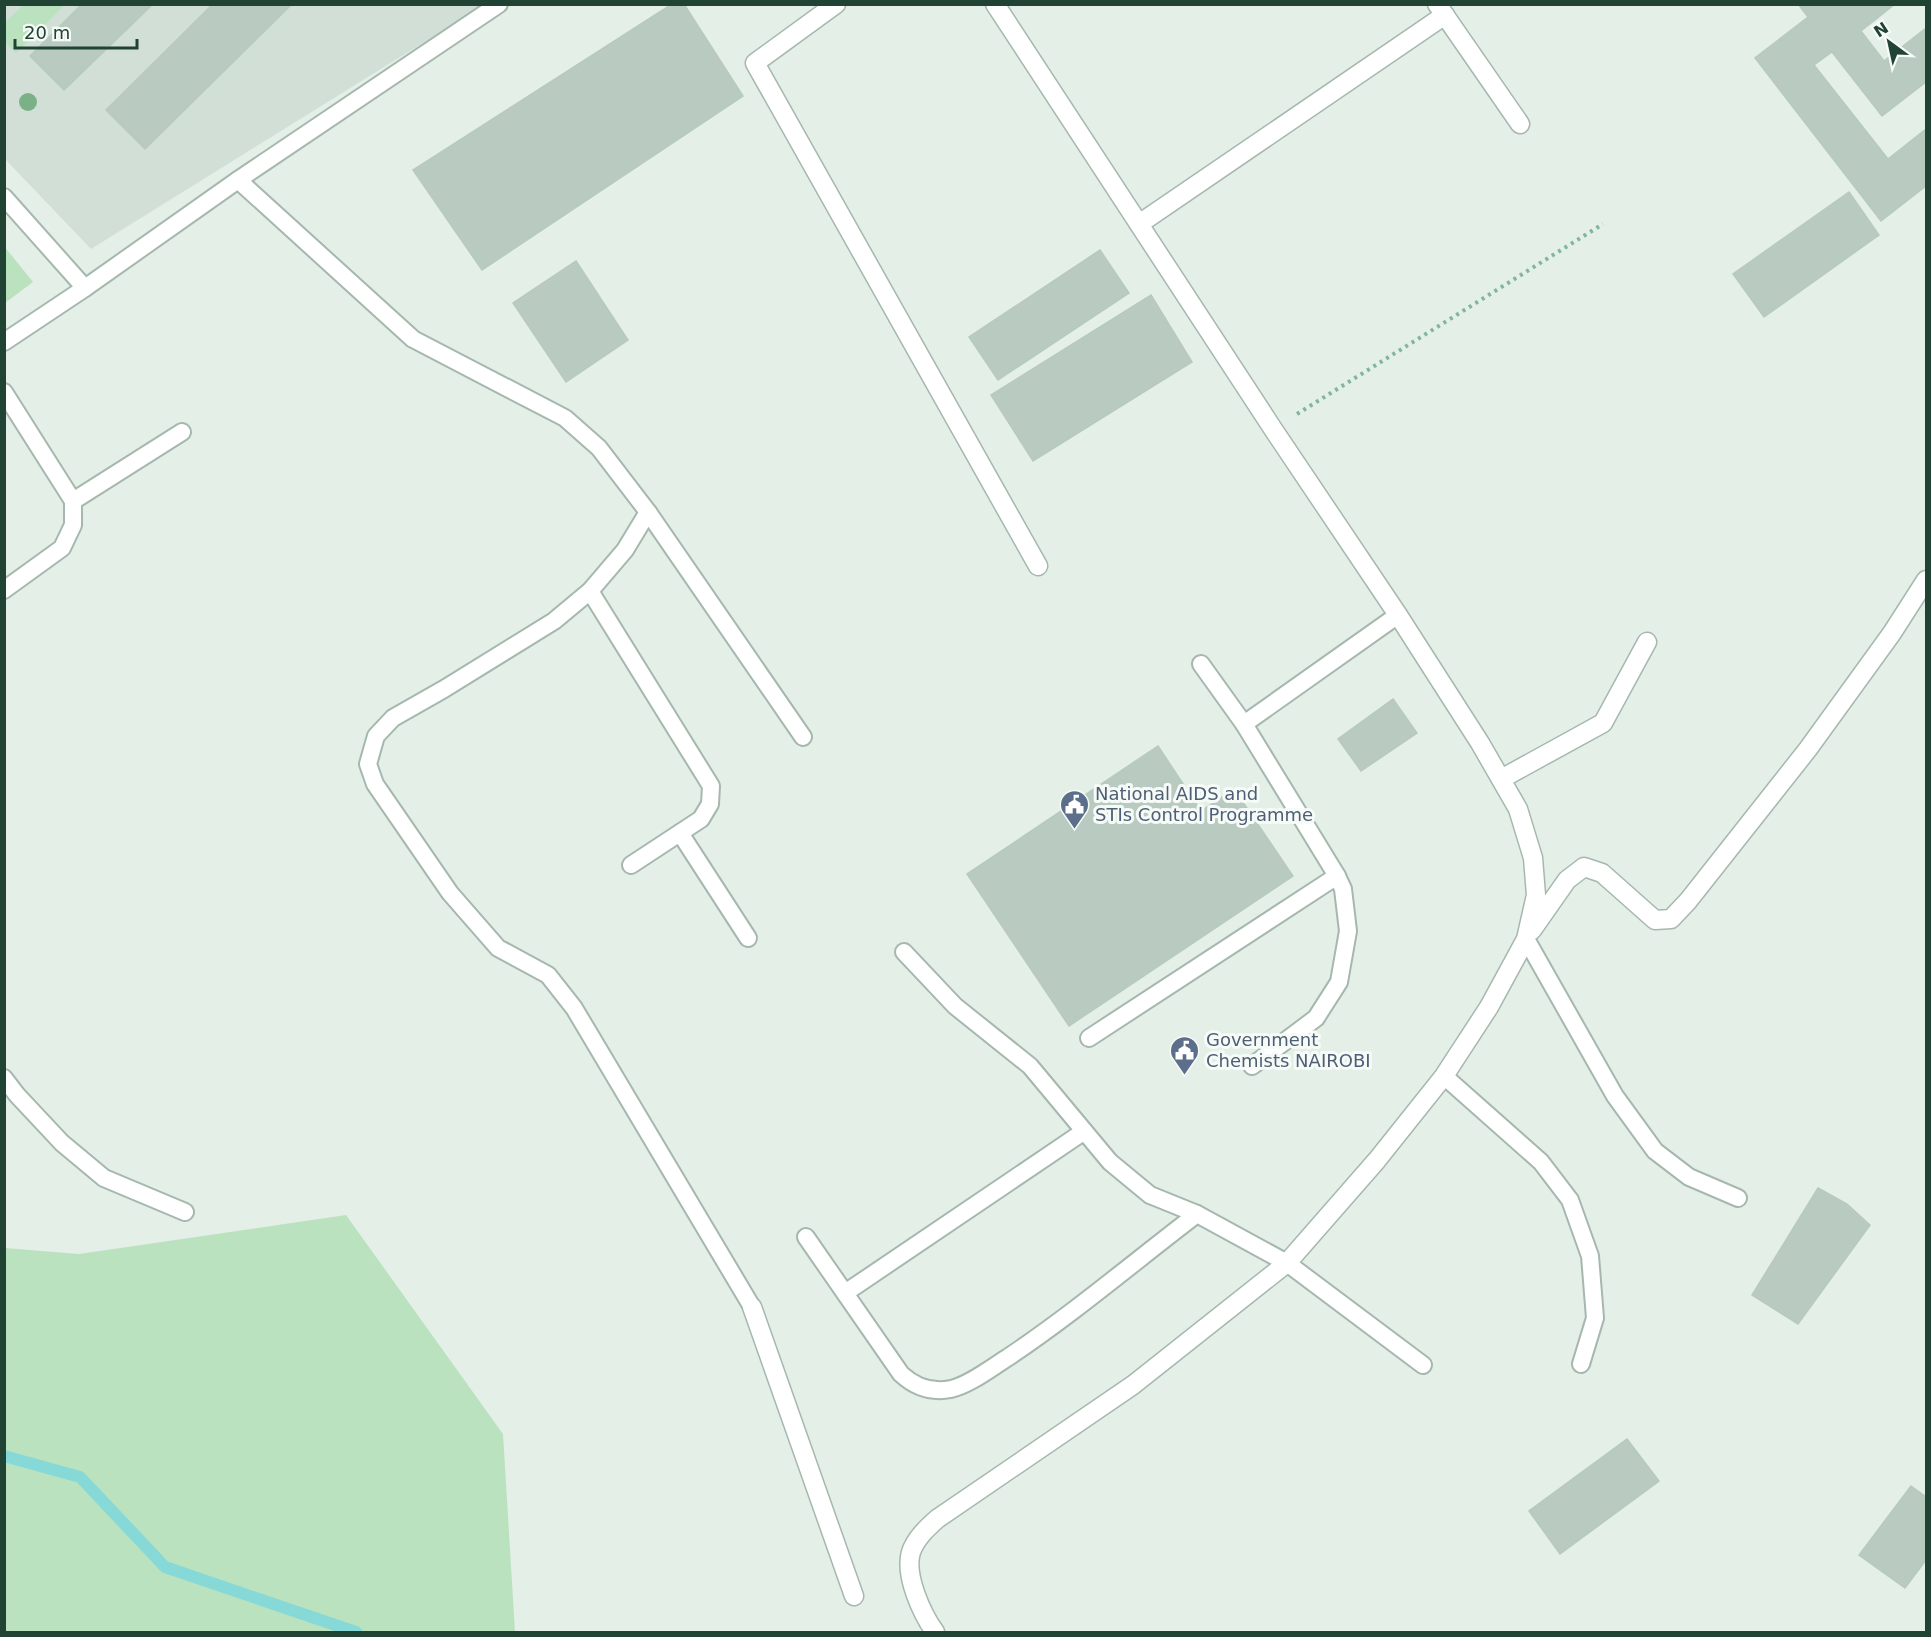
<svg xmlns="http://www.w3.org/2000/svg" width="1931" height="1637" viewBox="0 0 1931 1637" font-family="'DejaVu Sans',sans-serif">
<style>
.built{fill:#d2dfd7}
.green{fill:#bbe2bf}
.lines{fill:none;stroke-linecap:round;stroke-linejoin:round}
.stream{stroke:#87d9d8;stroke-width:12}
.building{fill:#b9cac1;stroke:#b6cabe;stroke-width:1.5}
.lane-casing{stroke:#a6b8ae;stroke-width:20}
.street-casing{stroke:#a6b8ae;stroke-width:21}
.path{stroke:#81b69d;stroke-width:4;stroke-dasharray:3 4.5;stroke-linecap:butt}
.lane{stroke:#fff;stroke-width:16}
.street{stroke:#fff;stroke-width:18}
.tree{fill:#7cb188}
.labels{text-anchor:middle;stroke-width:6;stroke-linejoin:round;paint-order:stroke}
.service-label{font-size:18px;fill:#4e5e75;stroke:#f6fbf7;text-anchor:start}
</style>
<rect width="100%" height="100%" fill="#e4efe8"/>
<polygon class="built" points="5,5 484,5 91,249 5,159"/>
<g class="green">
<polygon points="23,5 65,5 16,53 5,42 5,22"/>
<polygon points="4,246 33,282 5,303 4,303"/>
<polygon points="346,1215 503,1434 515,1632 5,1632 5,1248 79,1254"/>
</g>
<g class="lines">
<polyline class="stream" points="4,1456 80,1477 165,1567 356,1632"/>
</g>
<g class="building">
<polygon points="82,4 153,4 64,90 30,56"/>
<polygon points="213,4 292,4 145,149 106,110"/>
<polygon points="672,4 684,4 743,96 482,270 413,170"/>
<polygon points="1798,4 1895,4 1861,31 1884,61 1926,28 1926,82 1882,116 1832,52 1814,65 1888,159 1926,129 1926,186 1881,221 1755,58 1808,17"/>
<polygon points="1849,192 1879,235 1764,317 1733,274"/>
<polygon points="1100,250 1129,293 998,380 969,337"/>
<polygon points="576,261 628,340 566,382 513,303"/>
<polygon points="1151,295 1192,362 1033,461 991,395"/>
<polygon points="1393,699 1417,733 1361,771 1338,739"/>
<polygon points="1158,746 1201,811 1234,789 1293,876 1069,1026 967,874"/>
<polygon points="1818,1188 1847,1204 1870,1225 1798,1324 1752,1295"/>
<polygon points="1627,1439 1659,1481 1560,1554 1529,1511"/>
<polygon points="1911,1486 1926,1497 1926,1560 1905,1588 1859,1555"/>
</g>
<g class="lines">
<defs>
<g id="lane">
<polyline points="238,180 413,339 565,418 599,448 648,512 625,550 590,591 554,621 444,689 393,718 376,736 368,764 375,784 450,893 498,948 548,975 574,1008 752,1307"/>
<polyline points="4,197 85,288"/>
<polyline points="4,342 85,288 238,180 499,4"/>
<polyline points="4,392 73,501 73,525 62,548 4,590"/>
<polyline points="73,501 182,432"/>
<polyline points="648,512 803,737"/>
<polyline points="590,591 711,786 710,804 701,819 631,865"/>
<polyline points="1201,664 1244,724 1398,615"/>
<polyline points="1244,724 1337,876 1343,889 1348,931 1339,982 1316,1018 1252,1066"/>
<polyline points="680,833 748,938"/>
<polyline points="1526,939 1615,1096 1655,1151 1689,1177 1738,1198"/>
<polyline points="904,952 955,1006 1030,1066 1110,1162 1150,1195 1197,1214"/>
<polyline points="1089,1038 1337,876"/>
<polyline points="1444,1076 1541,1162 1570,1200 1590,1256 1595,1318 1581,1364"/>
<polyline points="4,1078 17,1095 62,1143 104,1178 185,1212"/>
<path d="M806,1237L901,1374C915,1387 931,1393 951,1389C969,1385 991,1368 1007,1358C1073,1314 1134,1262 1197,1214L1287,1263L1423,1365"/>
<polyline points="845,1293 1083,1132"/>
</g>
<g id="street">
<polyline points="836,4 755,63 1038,566"/>
<polyline points="1437,4 1520,124"/>
<polyline points="1139,224 1445,15"/>
<polyline points="1501,779 1603,723 1647,642"/>
<polyline points="1532,930 1567,880 1584,867 1602,873 1655,920 1671,919 1688,901 1808,749 1892,633 1926,580"/>
<polyline points="752,1307 854,1596"/>
<path d="M935,1632C922,1614 904,1575 911,1552C916,1538 927,1528 937,1519L1133,1385L1287,1263L1377,1160L1444,1076L1489,1007L1526,939L1536,895L1533,858L1518,809L1480,743L1398,615L1273,429L995,4"/>
</g>
</defs>
<use href="#lane" class="lane-casing"/>
<use href="#street" class="street-casing"/>
<polyline class="path" points="1297,414 1603,224"/>
<use href="#lane" class="lane"/>
<use href="#street" class="street"/>
</g>
<circle class="tree" cx="28" cy="102" r="9"/>
<defs>
<symbol id="civic-pin" viewBox="-11 -11 22 30"><path d="M0 17L-7.5 6A9.5 9.5 0 1 1 7.5 6Z" fill="#5c6f8a" stroke="#f6fbf7"/><path d="M-.6-6.5H3V-4.5H.6V-3L4-1V1h2V6H-6V1h2V-1L-.6-3ZM-1.2 2.5V6h2.4V2.5Z" fill="#fff"/></symbol>
</defs>
<g fill-rule="evenodd">
<use href="#civic-pin" x="1058" y="788" width="33" height="45"/>
<use href="#civic-pin" x="1168" y="1034" width="33" height="45"/>
</g>
<g class="labels">
<g class="service-label">
<text x="1095" y="800">National AIDS and<tspan x="1095" dy="21">STIs Control Programme</tspan></text>
<text x="1206" y="1046">Government<tspan x="1206" dy="21">Chemists NAIROBI</tspan></text>
</g>
</g>
<rect width="1931" height="1637" fill="none" stroke="#214334" stroke-width="12"/>
<g transform="translate(1889 42) rotate(327)" stroke="#f6fbf7" stroke-width="4.5" paint-order="stroke">
<path d="M0-4.5L10 22L0 15L-10 22Z" fill="#214334"/>
<text y="-9" font-size="16" font-weight="bold" text-anchor="middle" fill="#214334">N</text>
</g>
<path d="M15 39v9h122v-9" fill="none" stroke="#214334" stroke-width="3"/>
<text x="24" y="39" font-size="18" fill="#214334" stroke="#f6fbf7" stroke-width="4.5" paint-order="stroke">20 m</text>
</svg>
